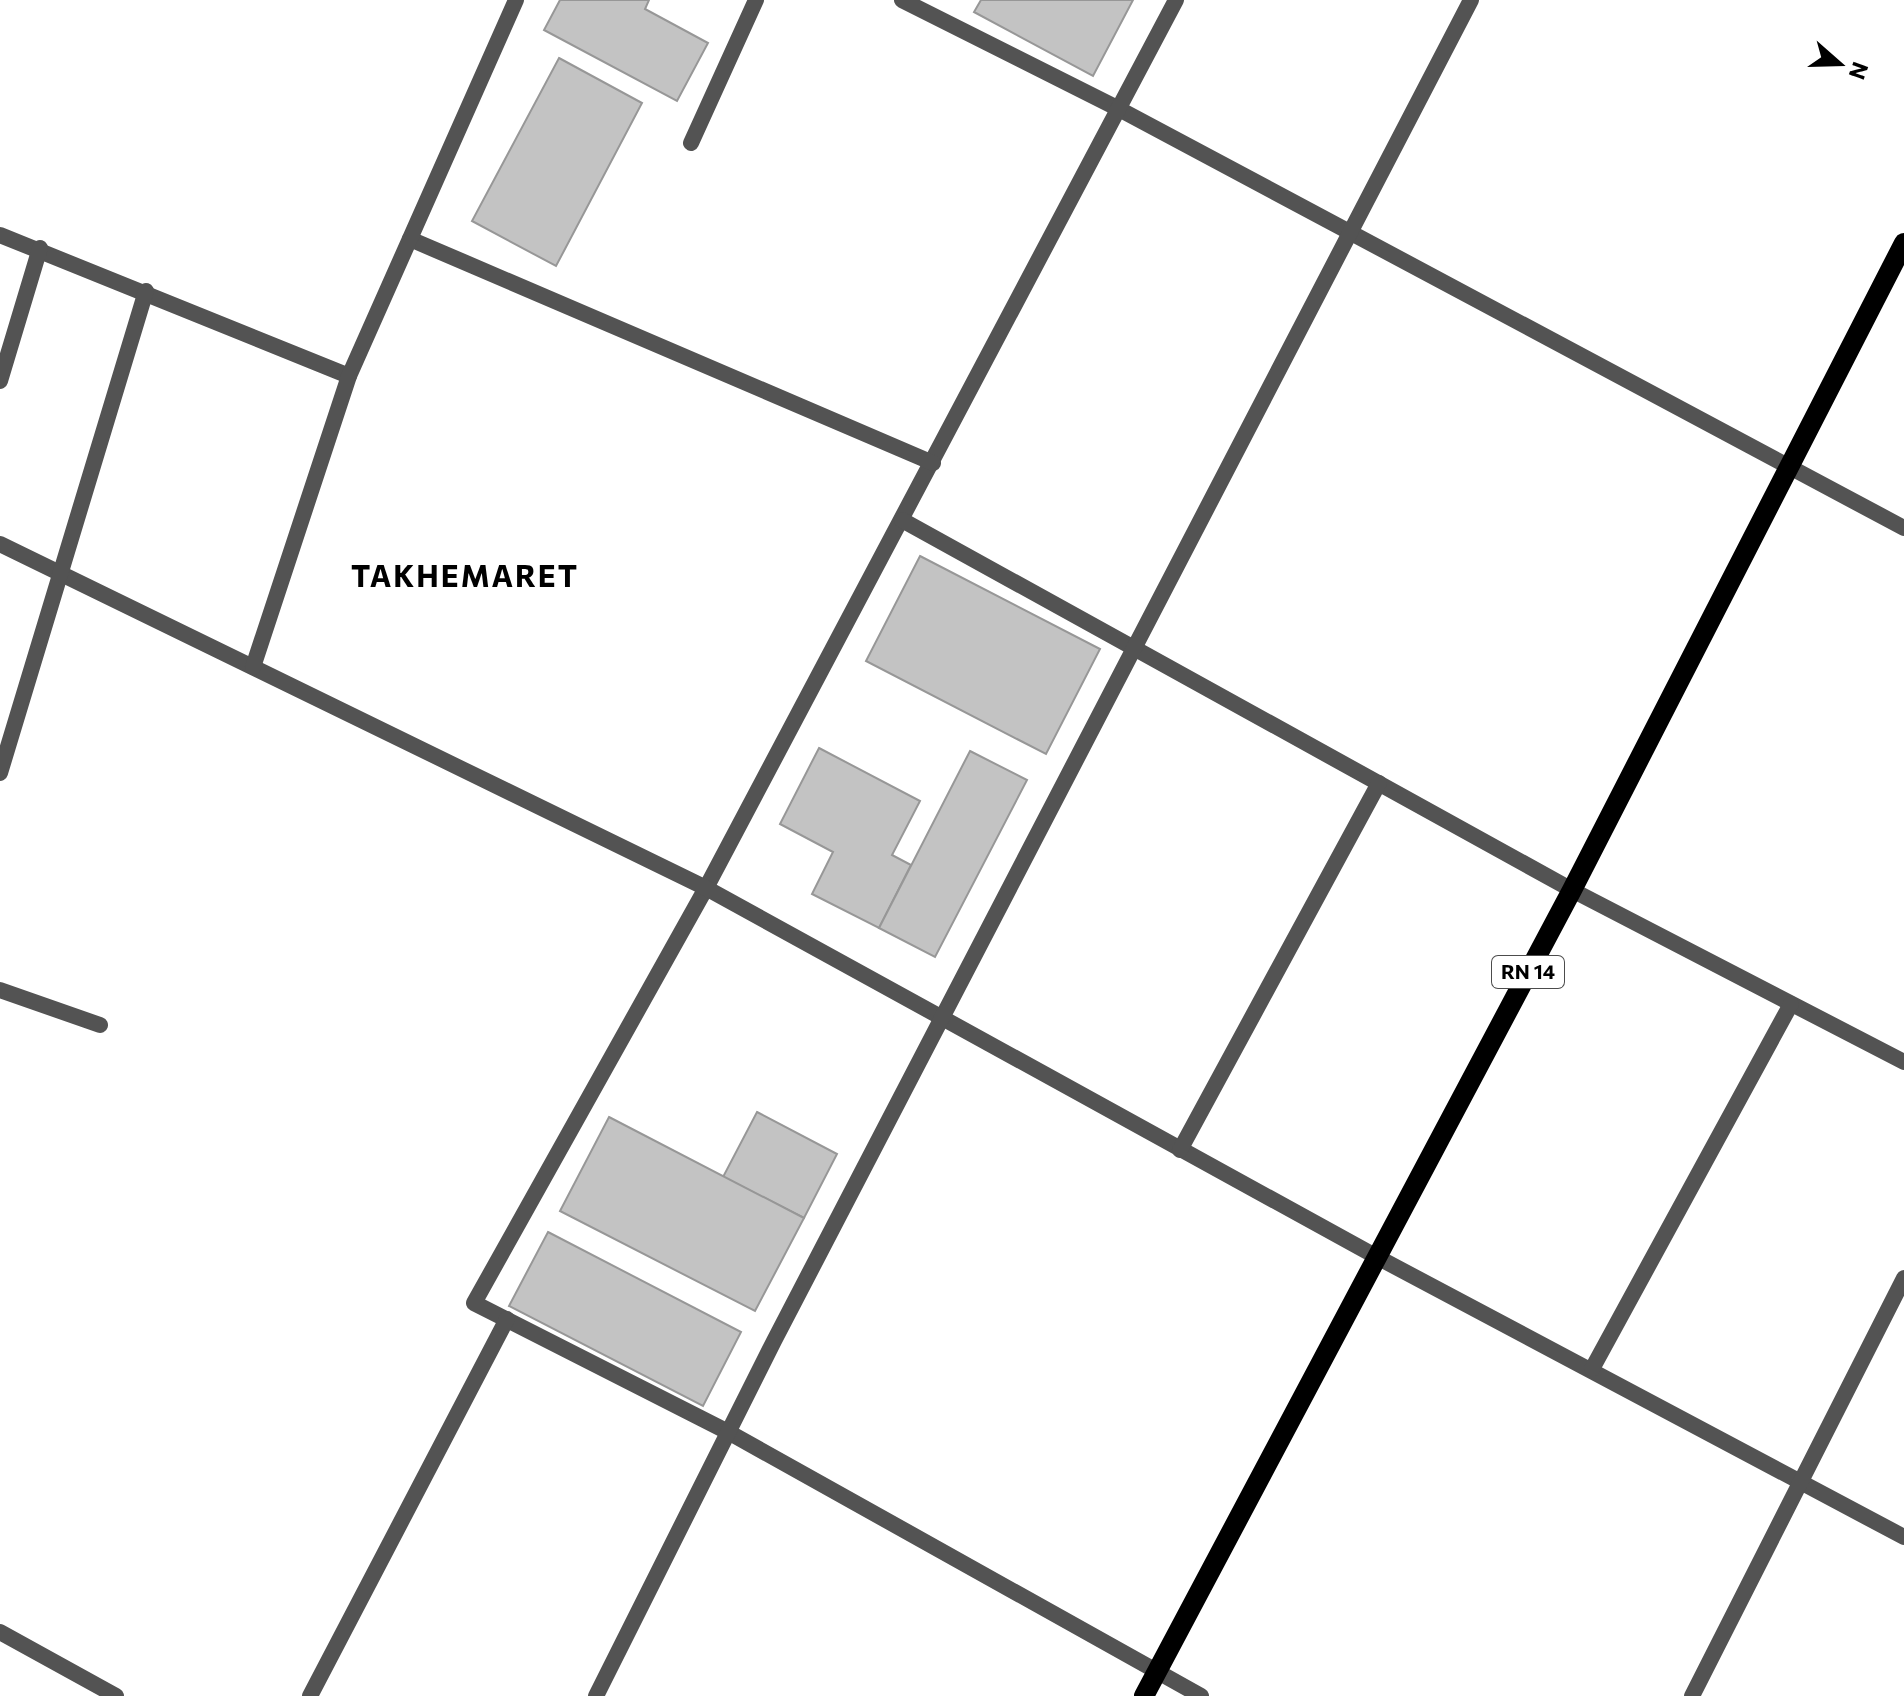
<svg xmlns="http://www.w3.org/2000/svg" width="1904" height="1696" viewBox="0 0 1904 1696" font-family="Commissioner,sans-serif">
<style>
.building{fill:#c3c3c3;stroke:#979797;stroke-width:2}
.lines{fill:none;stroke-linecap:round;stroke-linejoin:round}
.street{stroke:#535353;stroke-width:16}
.primary{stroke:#000;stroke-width:20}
.labels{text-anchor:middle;stroke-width:6;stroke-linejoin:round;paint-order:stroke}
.shield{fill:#fff;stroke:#4c4c4c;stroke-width:2}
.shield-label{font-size:20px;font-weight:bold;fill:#000}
.district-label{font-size:30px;font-weight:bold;letter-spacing:2px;fill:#000;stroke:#fff}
</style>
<rect width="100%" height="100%" fill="#fff"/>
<g class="building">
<polygon points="560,0 649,0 645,9 708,43 677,101 544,30"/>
<polygon points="981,0 1133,0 1093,76 974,12"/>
<polygon points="559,58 642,103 556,266 472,221"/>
<polygon points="920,556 1100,649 1046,754 866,661"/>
<polygon points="819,748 920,801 892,855 911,865 879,928 812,894 833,852 780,824"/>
<polygon points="970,751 1027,780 935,957 879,928"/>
<polygon points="757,1112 837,1154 804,1218 723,1177"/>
<polygon points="609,1117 804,1218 755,1311 560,1211"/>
<polygon points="548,1232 741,1332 703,1406 509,1306"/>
</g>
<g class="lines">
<g class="street">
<polyline points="902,0 1119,109 1904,528"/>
<polyline points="1176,0 706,888 474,1303 730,1433 1201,1696"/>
<polyline points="691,143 756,0"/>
<polyline points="0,235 349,376"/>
<polyline points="410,239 933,463"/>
<polyline points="0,381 40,248"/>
<polyline points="902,520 1572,890 1904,1062"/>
<polyline points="0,544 706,888 1377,1257 1904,1537"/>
<polyline points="253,667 349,376 516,0"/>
<polyline points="0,773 146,291"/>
<polyline points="0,990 100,1025"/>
<polyline points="1180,1150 1379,783"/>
<polyline points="1592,1369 1791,1004"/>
<polyline points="0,1632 116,1696"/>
<polyline points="310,1696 507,1319"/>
<polyline points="596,1696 774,1341 1471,0"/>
<polyline points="1692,1696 1904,1278"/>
</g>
<polyline class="primary" points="1144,1696 1572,890 1904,243"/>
</g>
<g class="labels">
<rect class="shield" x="1492" y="956" width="72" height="32" rx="6"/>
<g class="shield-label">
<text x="1528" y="979">RN 14</text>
</g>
<g class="district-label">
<text x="465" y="587">TAKHEMARET</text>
</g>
</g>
<g transform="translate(1840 64) rotate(110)" stroke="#ffffff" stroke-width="6" paint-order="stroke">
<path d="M0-6L14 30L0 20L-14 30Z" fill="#000000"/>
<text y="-12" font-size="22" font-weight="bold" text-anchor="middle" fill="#000000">N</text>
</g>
</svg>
